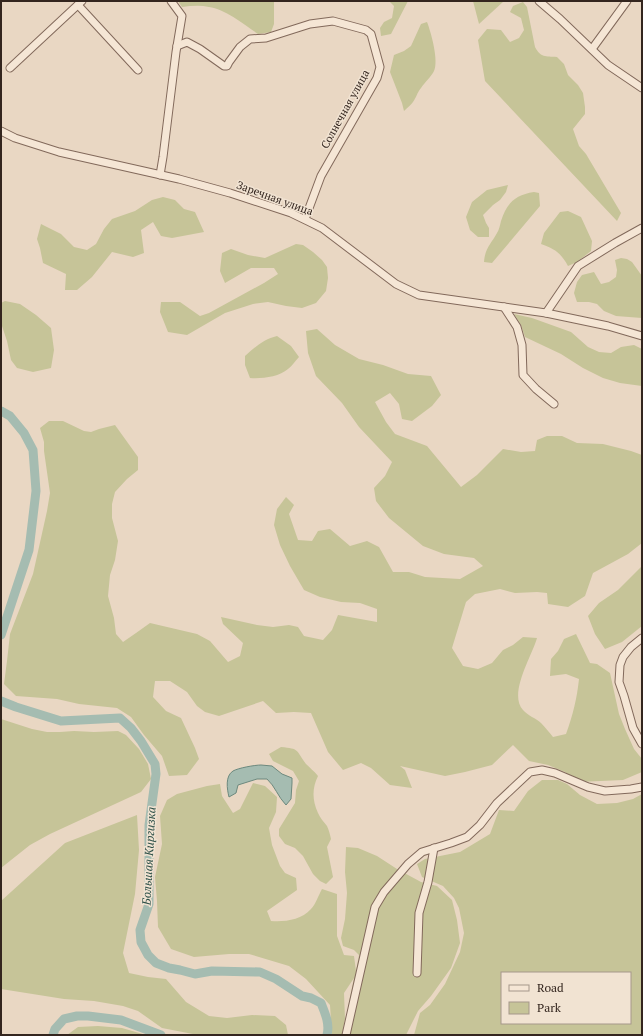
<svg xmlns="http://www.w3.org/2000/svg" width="643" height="1036" viewBox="0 0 643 1036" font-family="'PT Serif',serif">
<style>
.green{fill:#c6c498;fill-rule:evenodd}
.water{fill:#a5bcb1;stroke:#6d897e}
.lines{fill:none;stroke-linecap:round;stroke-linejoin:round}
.river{stroke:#a5bcb1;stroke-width:9}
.minor-casing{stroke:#82695b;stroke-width:9}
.minor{stroke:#f5e6d5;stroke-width:7}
.labels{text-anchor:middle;stroke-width:3;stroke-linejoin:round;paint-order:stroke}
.street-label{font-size:11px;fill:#33251e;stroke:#f1e3d2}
.water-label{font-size:12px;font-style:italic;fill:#2f5149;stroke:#f1e3d2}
</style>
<rect width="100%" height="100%" fill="#e9d7c3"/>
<g class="green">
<path d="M178,1H274V24L271,32L258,34C245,25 225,9 209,7C200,5 191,6 182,7Z"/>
<polygon points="389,1 408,1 391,34 381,36 380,28 384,22 392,18 394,6"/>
<polygon points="473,1 504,1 479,24"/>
<path d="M523,2L527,7L535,47C541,58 545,56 557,57L564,64L568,75L578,85L583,93L585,107V114L573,129L579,146L586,154L621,213L617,221L485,81L478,40L487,29L501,30L510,42L519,38L524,30L521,18L510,12L513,6Z"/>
<path d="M427,22C431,32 439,61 434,71C431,77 425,82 421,88C417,93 416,98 413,102C411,105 407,108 404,111L402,103L390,72L394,55L404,51L411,46L421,24Z"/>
<polygon points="508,185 506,192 500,200 493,205 483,215 486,223 489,228 489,237 478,237 470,230 466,217 472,202 487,190"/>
<path d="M534,192L539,193L540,206L492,263L484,262C485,248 491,244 497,233C499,230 500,225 501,221C507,203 515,195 534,192Z"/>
<polygon points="163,197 175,200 184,209 195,212 204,232 172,238 161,236 153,222 141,230 144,253 133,257 112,252 92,277 77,290 65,290 66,274 43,263 40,248 37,239 41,224 61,234 74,247 87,250 96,244 104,229 112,219 135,211 152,200"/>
<path d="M568,211L581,217L592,241L591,251L577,262L568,266C561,253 555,249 541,244L544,233L560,212Z"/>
<polygon points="296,244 303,245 313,252 322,260 327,267 328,278 326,291 316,303 302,308 286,306 268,302 253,304 225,313 187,335 168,332 160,312 161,302 180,302 200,316 209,313 264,283 278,274 274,268 251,268 225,283 220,271 222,253 231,249 248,255 265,258"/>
<polygon points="621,258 627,259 632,262 642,276 642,318 616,316 604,311 597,304 589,302 577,302 574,293 577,282 582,275 594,272 601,284 609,282 616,277 617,270 615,260"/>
<polygon points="5,301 20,304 36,315 51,328 54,350 51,368 33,372 17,368 11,360 7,341 1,323 1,303"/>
<polygon points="514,314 532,318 571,332 588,347 599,352 611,353 621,347 634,345 642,349 642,386 620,383 603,378 583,368 561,354 525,337 521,325"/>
<path d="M317,329L335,345L359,359L383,365L408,374L431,376L441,395L432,406L412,421L402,419L399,404L390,393L375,402L386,422L395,434L427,446L461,487L477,475L503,449L521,452L535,451L537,440L547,436H562L577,443L603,444L631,451L642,455V543L628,554L593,573L585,596L568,607L548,604L547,593L537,592L515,593L500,589L475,594L466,602L452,648L463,666L478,669L492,663L503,650L513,645L523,637L537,638C532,656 508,694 523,710C528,716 536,718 541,723C545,727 549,732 553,737L566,734C573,715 577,698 579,679L566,674L550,676L551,659L558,651L564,639L576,634L590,663L597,664L610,673L619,714L625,729L634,749L642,759V772L623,780L578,782L565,772L548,765L529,761L513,745L492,765L465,772L445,776L400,766L405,770L412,788L390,785L371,768L361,763L343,770L328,752L311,713L294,712L276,713L263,701L219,716L205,712L197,706L187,692L170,681H155L153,697L166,711L181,718L195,748L199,759L187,775L169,776L162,756L144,735L131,717L117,708L79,704L57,699L16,696L4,684L7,661L10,634L33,574L47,511L50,493L44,451V442L40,428L49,421H63L84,431L91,432L99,429L115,425L138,457V470L127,479L115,492L112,504V518L118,541L115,560L110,575L108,596L114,618L116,634L123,642L136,633L150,623L197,634L210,641L228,662L240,656L243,643L223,624L221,617L257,625L273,627L289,625L298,627L304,636L323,640L332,630L338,615L377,622V609L360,603L341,602L320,597L304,590L290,566L280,545L274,525L277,509L286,497L294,505L289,514L298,540L312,541L318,531L330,529L350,546L367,541L379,547L393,572H409L425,577L460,579L483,566L474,558L444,554L423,546L389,518L376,501L374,488L385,476L392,462L359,427L342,403L316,376L308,353L306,331Z"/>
<path d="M277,336L291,346L299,357C295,361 292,366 288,369C279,377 261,379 250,378L245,365V356C255,347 264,339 277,336Z"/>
<polygon points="642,566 642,626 622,642 605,649 595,634 588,616 599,603 618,590"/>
<polygon points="1,719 32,729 47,732 60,732 74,731 94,732 118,731 126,735 139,749 148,764 151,779 141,792 50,834 30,845 1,868"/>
<path d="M281,747C300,749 295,749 306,764C310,768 314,771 318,776C312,788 312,800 318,813C320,818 324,822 327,826C329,830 330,835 331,839L327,847L333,877L326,884L320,881L313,874L303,856L295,848L285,844L279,836V829L295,803L296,790L299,781L293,771L273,761L269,754Z"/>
<path d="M542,780H558L567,784L580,795L597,804L617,803L633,799L642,794V1035H414L420,1013L430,1005L445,984L453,967L460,952L464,933L459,908L454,898L443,886L422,877L417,864L425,859L460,852L490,834L499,810L514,811L528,791ZM502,973H630V1023H502Z"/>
<path d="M253,783L265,786L277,797L276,812L269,828L272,845L280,866L285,873L296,878L297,890L267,911L271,921C285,922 301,920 311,909C316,904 318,896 322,889L337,894V936L344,955L354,956L356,971L359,955L354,950L343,946L341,938L345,919L347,893L345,872L346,847L358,848L377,856L397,869L421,882L437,886L452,900L457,920L460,943L451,968L431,996L418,1011L406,1035H344L349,1002L354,978L344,993L345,1019L342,1035H332L330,1005L306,979L289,966L249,954H229L194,957L171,949L158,927L157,901L155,877L162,844L160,816L167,800L177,794L207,786L220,784L222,796L233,813L240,809Z"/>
<polygon points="137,815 139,850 135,894 123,953 129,973 148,977 166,979 186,1002 209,1016 227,1018 252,1015 275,1016 286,1025 288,1035 198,1035 162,1028 138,1011 123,1006 94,1001 64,999 1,989 1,901 65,843"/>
<polygon points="98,1026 122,1028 146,1035 67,1035 78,1027"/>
</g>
<path class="water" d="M261,765L272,766L282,774L292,778V783L291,799L286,805C278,797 275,786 267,779H257L238,785L236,793L229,797C227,789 225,776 233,771C238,768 255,765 261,765Z"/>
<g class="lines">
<g class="river">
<polyline points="1,411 10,416 24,433 33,450 36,491 29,550 1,635"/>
<path d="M1,701L16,707L61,721L120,718L131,728L141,741L155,764L156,774L149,825V904L140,930L141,942L148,955L156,963L169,968L180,970L195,974L212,971L260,972L276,979L302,996L311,998L321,1003C325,1013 330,1024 327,1035"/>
<polyline points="53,1035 55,1029 64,1019 77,1016 88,1016 121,1020 161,1035"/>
</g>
<defs>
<g id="minor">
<polyline points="539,1 560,19 608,65 642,88"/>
<polyline points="78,5 138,70"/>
<polyline points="177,46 187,42 200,49 224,66 227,66 229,62 240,47 250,39 266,38 310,24 333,21 366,30 371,34 380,67 377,78 321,176 305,219"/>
<polyline points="592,49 627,1"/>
<polyline points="10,68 82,1"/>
<polyline points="1,131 15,138 59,152 179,179 230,193 291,213 322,228 396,284 419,295 546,313 608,326 642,336"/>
<polyline points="160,175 163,157 176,52 182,16 171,1"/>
<polyline points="504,307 517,327 522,345 523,375 536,389 554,404"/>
<polyline points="546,313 578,266 615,243 642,228"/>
<polyline points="642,638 631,647 623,657 620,665 619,682 624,696 633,728 642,744"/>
<polyline points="417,973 419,913 428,882 434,848"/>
<polyline points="346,1035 375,907 384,892 408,864 422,852 451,843 467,837 480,825 497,803 530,772 542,770 555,773 588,787 605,791 631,789 642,787"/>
</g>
</defs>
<use href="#minor" class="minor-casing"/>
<use href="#minor" class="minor"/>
</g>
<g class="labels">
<g class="street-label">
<text transform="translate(345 109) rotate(-61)" y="4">Солнечная улица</text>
<text transform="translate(275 198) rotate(20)" y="4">Заречная улица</text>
</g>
<g class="water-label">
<text transform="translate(149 856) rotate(-87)" y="4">Большая Киргизка</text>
</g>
</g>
<rect width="643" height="1036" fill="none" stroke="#33251e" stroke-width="4"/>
<rect x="501" y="972" width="130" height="52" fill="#f1e3d2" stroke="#a5978a"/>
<rect x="509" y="985" width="20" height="6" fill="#f5e6d5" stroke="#a5978a"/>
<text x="537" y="992" font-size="12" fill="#33251e">Road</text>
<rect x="509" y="1002" width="20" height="12" fill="#c6c498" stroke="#a5978a"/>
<text x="537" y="1012" font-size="12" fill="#33251e">Park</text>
</svg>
